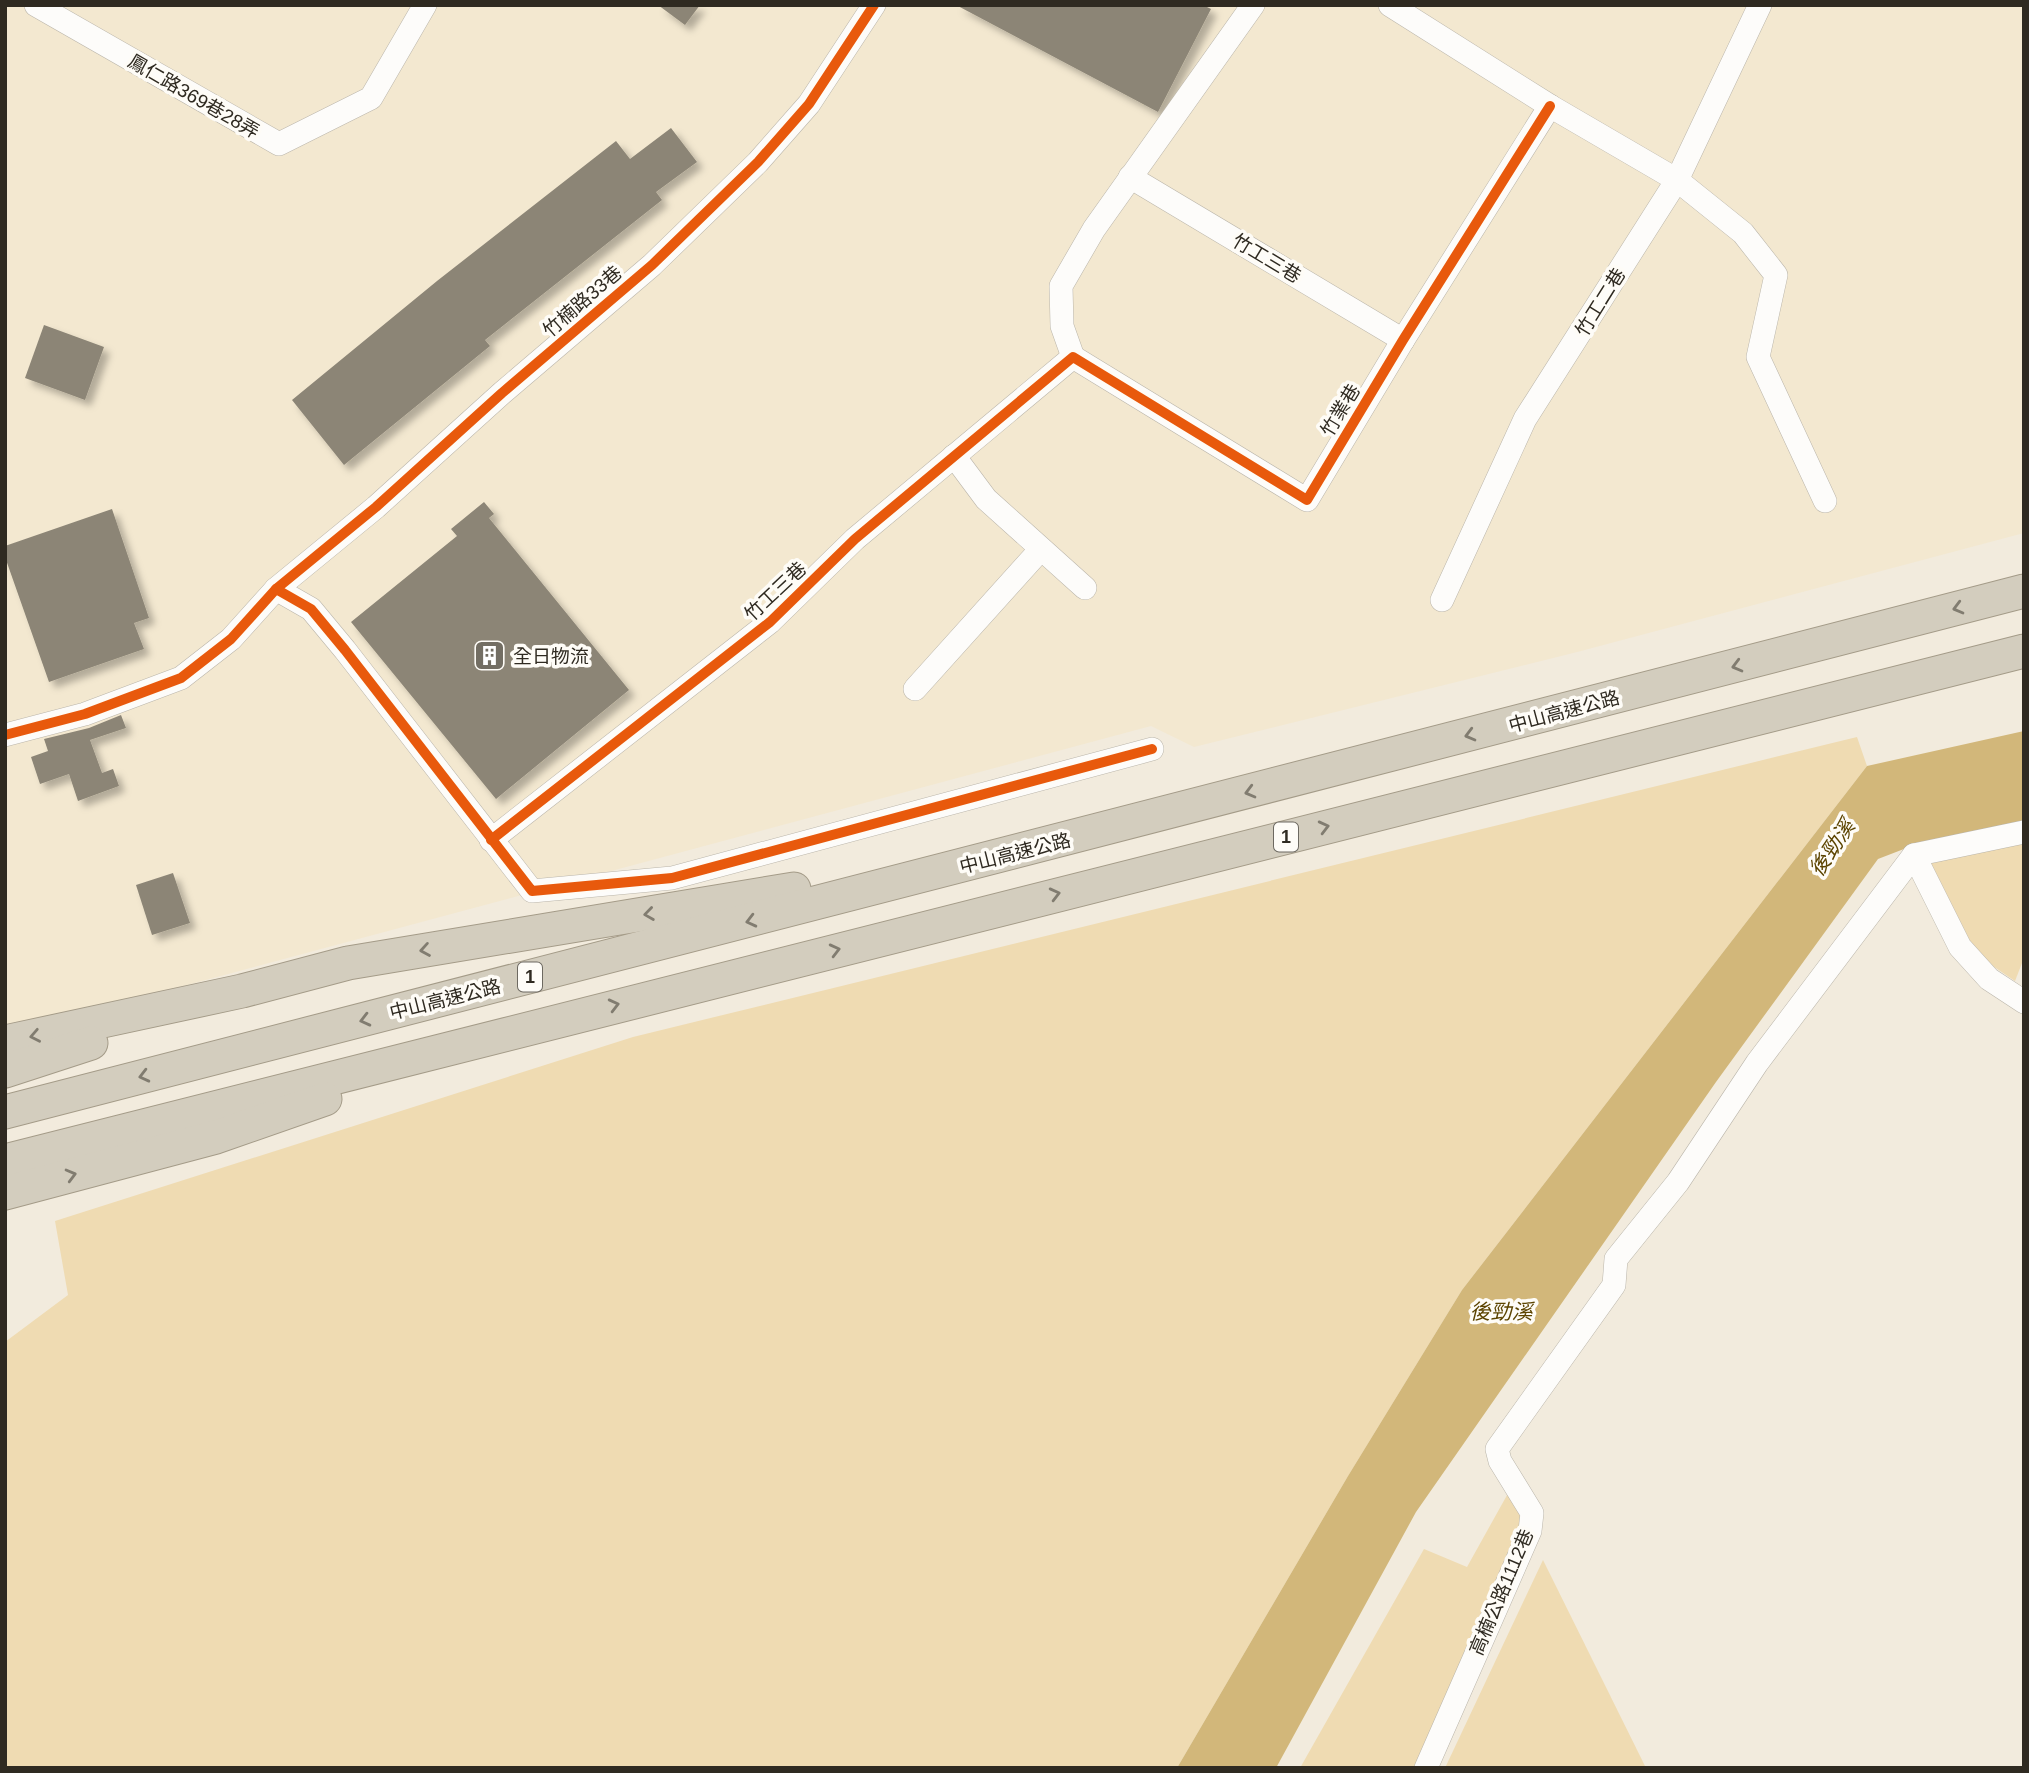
<svg xmlns="http://www.w3.org/2000/svg" width="2029" height="1773" viewBox="0 0 2029 1773" font-family="Arial,'Noto Sans TC',sans-serif">
<style>
.built{fill:#f3e8d0}
.green{fill:#efdbb2}
.water{fill:#d2b77a}
.building{fill:#8c8576;filter:url(#shadow)}
.lines{fill:none;stroke-linecap:round;stroke-linejoin:round}
.minor-casing{stroke:#bab5aa;stroke-width:24}
.highway-casing{stroke:#a49b88;stroke-width:35}
.minor{stroke:#fdfcfa;stroke-width:23}
.highway{stroke:#d3cdbe;stroke-width:33}
.cycleway-casing{stroke:#fefcf7;stroke-width:15}
.cycleway{stroke:#e8590c;stroke-width:10}
.oneway{stroke:#817c70}
.labels{text-anchor:middle;stroke-width:7;stroke-linejoin:round;paint-order:stroke}
.shield{fill:#fefcf7;stroke:#6d6961;stroke-width:2}
.shield-label{font-size:18px;font-weight:bold;fill:#2f2a21}
.street-label{font-size:19px;fill:#2f2a21;stroke:#fefcf7}
.poi-label{font-size:19px;fill:#2f2a21;stroke:#fefcf7;text-anchor:start}
.water-label{font-size:21px;font-style:italic;fill:#5c4400;stroke:#fefcf7}
</style>
<defs>
<filter id="shadow"><feDropShadow dx="6" dy="6" stdDeviation="3.5" flood-color="#0004"/></filter>
</defs>
<rect width="100%" height="100%" fill="#f2ebdd"/>
<polygon class="built" points="5,5 2024,5 2024,533 1581,651 1194,747 1151,726 5,1034"/>
<g class="green">
<polygon points="1857,737 1867,766 1462,1290 1348,1476 1177,1768 5,1768 5,1342 68,1295 55,1221 633,1037"/>
<polygon points="2024,840 2024,958 2015,981 1978,956 1927,861"/>
<polygon points="1511,1488 1527,1524 1418,1768 1300,1768 1424,1549 1467,1567"/>
<polygon points="1543,1560 1646,1768 1445,1768"/>
</g>
<polygon class="water" points="2024,731 2024,823 1922,842 1878,859 1716,1082 1416,1512 1276,1768 1177,1768 1348,1476 1462,1290 1867,766"/>
<g class="building">
<polygon points="658,5 700,5 685,25"/>
<polygon points="956,5 1203,5 1211,9 1158,112"/>
<polygon points="671,128 697,162 656,192 662,200 485,340 490,346 344,465 292,400 437,281 616,141 630,159"/>
<polygon points="44,325 104,347 85,400 25,378"/>
<polygon points="484,502 494,514 489,518 629,690 496,799 351,622 457,536 451,529"/>
<polygon points="112,509 149,618 134,623 144,649 49,682 5,557 5,546"/>
<polygon points="121,715 126,728 90,740 102,773 113,769 119,786 78,801 69,774 40,784 31,757 48,751 44,739 89,728"/>
<polygon points="173,873 190,923 152,935 136,885"/>
</g>
<g class="lines">
<defs>
<g id="minor">
<polyline points="36,5 279,144 371,98 425,5"/>
<polyline points="1390,5 1550,106 1677,180 1743,233 1776,275 1758,357 1825,501"/>
<polyline points="1130,177 1403,340"/>
<polyline points="1073,357 1307,500 1403,340 1550,106"/>
<polyline points="1073,357 1062,326 1061,286 1094,229 1253,5"/>
<polyline points="954,456 986,499 1085,588"/>
<polyline points="276,589 376,507 502,393 652,265 758,162 809,104 874,5"/>
<polyline points="1442,600 1525,419 1677,180 1760,5"/>
<polyline points="915,689 1041,549"/>
<polyline points="5,735 85,714 181,678 231,639 276,589 311,609 345,650 532,891 672,878 1152,749"/>
<polyline points="491,840 770,622 855,539 1073,357"/>
<polyline points="1914,855 1960,947 1989,979 2024,1002"/>
<polyline points="1426,1768 1530,1531 1532,1513 1500,1461 1497,1449 1614,1285 1616,1259 1678,1182 1757,1063 1914,855 2024,832"/>
</g>
<g id="highway">
<polyline points="5,1042 242,991 348,963 794,889"/>
<polyline points="5,1071 91,1043"/>
<polyline points="5,1112 2024,591"/>
<polyline points="5,1161 2024,651"/>
<polyline points="5,1193 216,1137 325,1099"/>
</g>
</defs>
<use href="#minor" class="minor-casing"/>
<use href="#highway" class="highway-casing"/>
<use href="#minor" class="minor"/>
<use href="#highway" class="highway"/>
<defs>
<g id="cycleway">
<polyline points="276,589 376,507 502,393 652,265 758,162 809,104 874,5"/>
<polyline points="5,735 85,714 181,678 231,639 276,589 311,609 345,650 532,891 672,878 1152,749"/>
<polyline points="491,840 770,622 855,539 1073,357 1307,500 1403,340 1550,106"/>
</g>
</defs>
<use href="#cycleway" class="cycleway-casing"/>
<use href="#cycleway" class="cycleway"/>
</g>
<defs><path id="oneway-chevron" d="M-2-3.5L2.5 0L-2 3.5" fill="none" stroke-width="1.6" stroke-linecap="round" stroke-linejoin="round" transform="scale(1.75)"/></defs>
<g class="oneway">
<use href="#oneway-chevron" transform="translate(1958 608) rotate(165)"/>
<use href="#oneway-chevron" transform="translate(1737 666) rotate(165)"/>
<use href="#oneway-chevron" transform="translate(1470 735) rotate(165)"/>
<use href="#oneway-chevron" transform="translate(1250 792) rotate(165)"/>
<use href="#oneway-chevron" transform="translate(1324 827) rotate(-14)"/>
<use href="#oneway-chevron" transform="translate(1055 894) rotate(-14)"/>
<use href="#oneway-chevron" transform="translate(649 914) rotate(172)"/>
<use href="#oneway-chevron" transform="translate(751 921) rotate(166)"/>
<use href="#oneway-chevron" transform="translate(425 950) rotate(170)"/>
<use href="#oneway-chevron" transform="translate(835 950) rotate(-14)"/>
<use href="#oneway-chevron" transform="translate(614 1005) rotate(-14)"/>
<use href="#oneway-chevron" transform="translate(365 1020) rotate(166)"/>
<use href="#oneway-chevron" transform="translate(35 1036) rotate(169)"/>
<use href="#oneway-chevron" transform="translate(144 1076) rotate(166)"/>
<use href="#oneway-chevron" transform="translate(71 1175) rotate(-15)"/>
</g>
<defs>
<symbol id="building-square" viewBox="-11 -11 22 22"><rect x="-9" y="-9" width="18" height="18" rx="4" fill="#736e63" stroke="#fefcf7"/><path d="M-4-6H4V6H1V3H-1V6H-4ZM-2.5-4.3h1.7v1.8h-1.7ZM.8-4.3h1.7v1.8H.8ZM-2.5-1h1.7V.8h-1.7ZM.8-1h1.7V.8H.8Z" fill="#fff"/></symbol>
</defs>
<g fill-rule="evenodd">
<use href="#building-square" x="472" y="638" width="35" height="35"/>
</g>
<g class="labels">
<g class="shield">
<rect x="1274" y="822.5" width="24" height="29" rx="5"/>
<rect x="518" y="962.5" width="24" height="29" rx="5"/>
</g>
<g class="shield-label">
<text x="1286" y="843">1</text>
<text x="530" y="983">1</text>
</g>
<g class="street-label">
<text transform="translate(194 96) rotate(30)" y="7">鳳仁路369巷28弄</text>
<text transform="translate(1267 258) rotate(31)" y="7">竹工三巷</text>
<text transform="translate(582 301) rotate(-41)" y="7">竹楠路33巷</text>
<text transform="translate(1600 302) rotate(-58)" y="7">竹工二巷</text>
<text transform="translate(1340 410) rotate(-59)" y="7">竹業巷</text>
<text transform="translate(775 591) rotate(-43)" y="7">竹工三巷</text>
<text transform="translate(1564 711) rotate(-15)" y="7">中山高速公路</text>
<text transform="translate(1015 853) rotate(-14)" y="7">中山高速公路</text>
<text transform="translate(445 999) rotate(-14)" y="7">中山高速公路</text>
<text transform="translate(1501 1592) rotate(-67)" y="7">高楠公路1112巷</text>
</g>
<g class="poi-label">
<text x="513" y="663">全日物流</text>
</g>
<g class="water-label">
<text transform="translate(1832 848) rotate(-56)" y="7">後勁溪</text>
<text x="1501" y="1319">後勁溪</text>
</g>
</g>
<rect width="2029" height="1773" fill="none" stroke="#2f2a21" stroke-width="14"/>
</svg>
